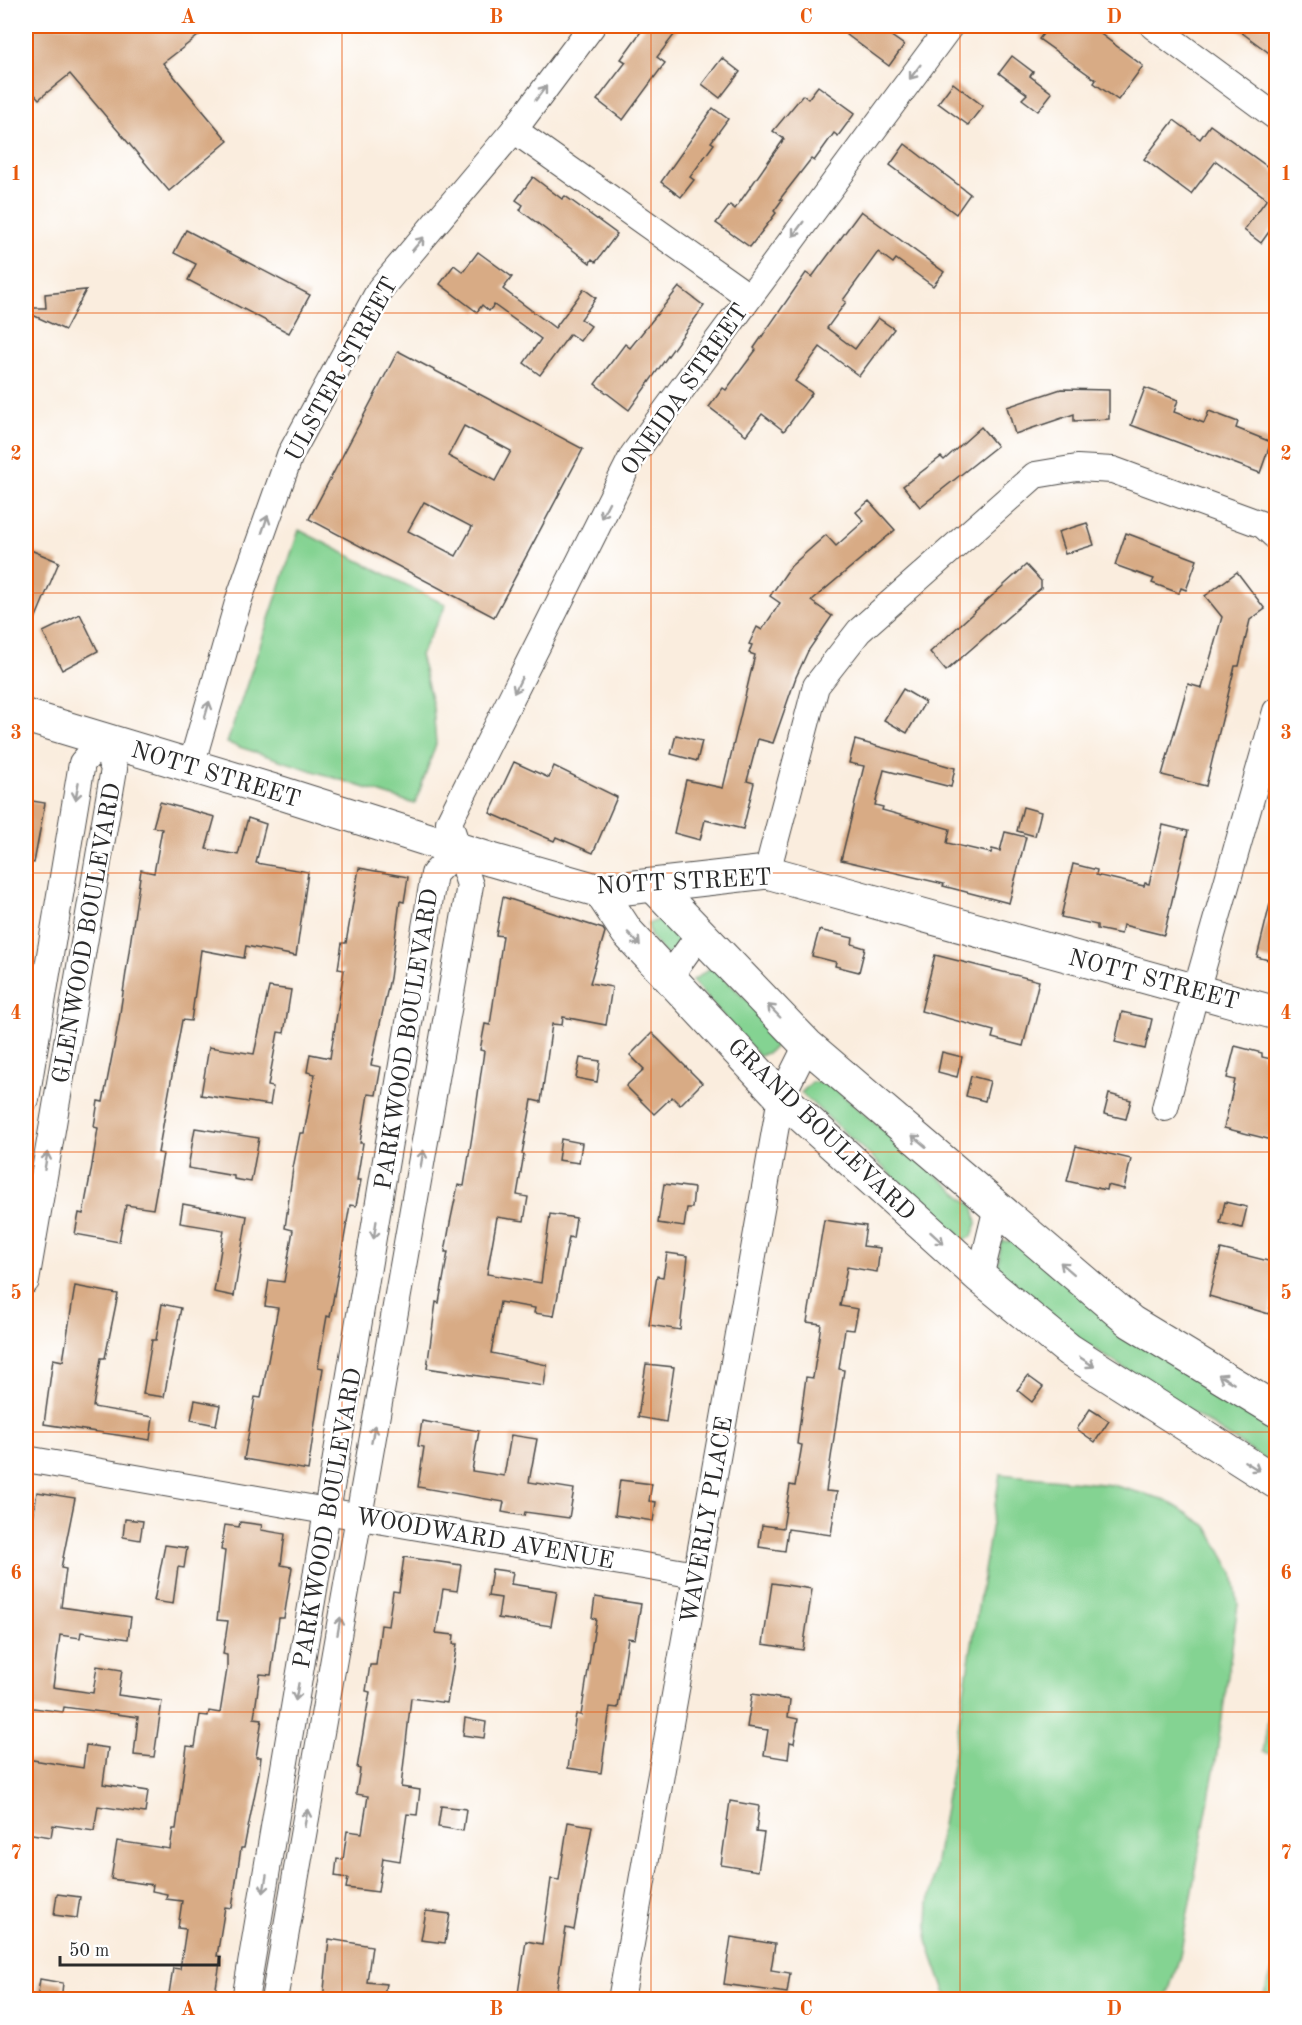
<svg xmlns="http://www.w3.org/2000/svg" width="1302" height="2025" viewBox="0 0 1302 2025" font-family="'Old Standard TT',serif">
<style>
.green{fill:#84d392;stroke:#587f5e;stroke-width:1.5}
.building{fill:#d8ab85;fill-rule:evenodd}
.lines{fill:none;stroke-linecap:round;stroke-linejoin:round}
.street-casing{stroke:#4a4846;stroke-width:28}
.secondary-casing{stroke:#4a4846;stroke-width:35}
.street{stroke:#fff;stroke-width:26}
.secondary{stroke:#fff;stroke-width:33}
.oneway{stroke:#a0a0a0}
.grid{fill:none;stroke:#e8590c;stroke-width:1.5;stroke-opacity:0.55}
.labels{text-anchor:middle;stroke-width:5;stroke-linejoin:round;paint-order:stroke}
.street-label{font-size:24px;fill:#2b2b2b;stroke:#fff}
.neatline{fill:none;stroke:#e8590c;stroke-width:2}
.grid-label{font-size:20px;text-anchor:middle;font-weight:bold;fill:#e8590c}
</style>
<rect width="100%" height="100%" fill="#fff"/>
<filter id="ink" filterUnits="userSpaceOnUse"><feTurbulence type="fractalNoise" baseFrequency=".0167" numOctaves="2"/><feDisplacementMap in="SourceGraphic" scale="12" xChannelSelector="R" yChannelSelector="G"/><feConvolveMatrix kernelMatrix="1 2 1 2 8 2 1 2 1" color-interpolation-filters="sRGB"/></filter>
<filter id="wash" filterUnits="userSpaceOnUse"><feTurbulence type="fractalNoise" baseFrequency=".008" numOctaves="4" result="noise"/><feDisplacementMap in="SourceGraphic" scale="24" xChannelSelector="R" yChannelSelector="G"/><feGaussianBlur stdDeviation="1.35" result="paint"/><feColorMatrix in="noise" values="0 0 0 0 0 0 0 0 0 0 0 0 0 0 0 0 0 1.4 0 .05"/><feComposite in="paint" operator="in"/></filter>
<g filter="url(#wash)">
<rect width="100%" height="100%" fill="#faedde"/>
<g class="green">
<polygon points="299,530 446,605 420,655 433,706 436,744 415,804 227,743"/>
<polygon points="658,920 670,923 682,934 683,943 672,954 665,954 651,937 648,924"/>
<polygon points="712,967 773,1024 780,1041 769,1052 759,1056 692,981"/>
<polygon points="812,1082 828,1083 974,1207 977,1223 972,1237 963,1240 801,1093"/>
<polygon points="1001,1241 1024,1242 1276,1424 1276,1467 1057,1325 997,1271"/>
<polygon points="1000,1474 1112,1485 1166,1500 1207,1526 1233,1573 1238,1604 1216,1760 1180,1956 1166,1999 950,1999 945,1992 927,1941 929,1904"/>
<polygon points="1276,1667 1276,1755 1263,1752"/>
<polygon points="1276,1961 1276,1999 1262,1999"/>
</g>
<g id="blocks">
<g class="building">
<polygon points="33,26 211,26 163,63 228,141 169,191 70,74 39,99 26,85 26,32"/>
<polygon points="645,26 681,26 657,57 665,63 623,120 597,100 626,62 621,59"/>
<polygon points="835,26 877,26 904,45 889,66"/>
<polygon points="1049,26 1090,26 1143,66 1118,100 1094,83 1096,80 1039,39"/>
<polygon points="1233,26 1276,26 1276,58 1253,41"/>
<polygon points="1012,56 1033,72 1030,76 1052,93 1038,111 1022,99 1027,94 999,73"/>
<polygon points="722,58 740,72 720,98 702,84"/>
<polygon points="953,83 983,106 968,125 938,103"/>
<polygon points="818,86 855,113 838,136 834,133 814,161 811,159 780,199 782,200 774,211 776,213 750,247 716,223 730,205 735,209 784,139 773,131 803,95 808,99"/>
<polygon points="713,108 728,119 711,142 714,144 690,177 694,180 681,197 661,182"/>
<polygon points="1174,120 1200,139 1210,125 1276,173 1276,222 1261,243 1244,230 1267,199 1216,161 1191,194 1144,159"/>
<polygon points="905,144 970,194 956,214 890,165"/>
<polygon points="533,177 562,199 565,196 617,234 596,262 592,259 590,263 520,210 523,205 516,200"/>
<polygon points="861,211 944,272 933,286 896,259 893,263 878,252 843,300 846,302 827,328 855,349 878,318 894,329 859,376 820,347 795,381 812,393 784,431 762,414 746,435 709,407 723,388 726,390 756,350 754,348 806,273 812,277"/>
<polygon points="186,230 310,295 289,333 188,280 196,264 174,253"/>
<polygon points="478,252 512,277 503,289 555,328 584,289 596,298 581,319 591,326 580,341 570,334 540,375 524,363 541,339 494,305 489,311 482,305 477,312 440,284 454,265 463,272"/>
<polygon points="679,287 704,306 629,410 595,384 625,344 630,348"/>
<polygon points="86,290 65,330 26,312 26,308 46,308 45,294"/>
<path d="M398,351L583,449L494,617L309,519ZM464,426L511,451L495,481L448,456ZM424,502L472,527L456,556L408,531Z"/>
<polygon points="1145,388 1178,400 1174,412 1204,423 1209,411 1238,422 1236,428 1271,442 1260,473 1131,425"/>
<polygon points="1061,389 1109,390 1109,419 1074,421 1074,414 1015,434 1007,407"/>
<polygon points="981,427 997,446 920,507 903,486 941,457 944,460"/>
<polygon points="869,501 895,530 811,601 832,616 808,651 796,677 773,743 758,739 747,781 754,783 743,829 705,820 700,840 674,833 686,780 723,788 755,655 749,653 752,645 749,644 757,627 762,630 780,603 770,596 791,566 826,535 836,546 864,521 856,512"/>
<polygon points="1087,523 1094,545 1065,554 1058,532"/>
<polygon points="1126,533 1197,560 1186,590 1181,588 1179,593 1152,583 1154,579 1115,565"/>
<polygon points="26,548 59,562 26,641"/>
<polygon points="1026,565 1041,581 1041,588 946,671 930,652"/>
<polygon points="1237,572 1265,609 1250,620 1239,666 1235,666 1206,786 1162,775 1188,684 1202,688 1222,617 1205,596"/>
<polygon points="80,614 98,651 62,670 43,632"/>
<polygon points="903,689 925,702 907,733 884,720"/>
<polygon points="676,735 702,741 697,761 671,754"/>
<polygon points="855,740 955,768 951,787 884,770 875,805 883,807 882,810 950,829 947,843 991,853 992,849 1000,851 1005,832 1026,837 1009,903 943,886 944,884 841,860 864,766 849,763"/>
<polygon points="514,762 549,778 554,766 617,797 593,853 556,837 554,841 490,813"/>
<polygon points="26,800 45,803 34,863 26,862"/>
<polygon points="160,802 215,817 206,849 238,855 248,818 266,824 256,863 308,872 296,956 246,946 244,958 201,950 191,1021 182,1020 158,1153 163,1154 153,1209 126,1205 119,1242 75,1234 79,1213 83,1214 91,1171 98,1128 94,1127 98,1101 103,1102 119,1020 141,870 154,873 162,829 153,827"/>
<polygon points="1023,807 1041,812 1035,836 1017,831"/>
<polygon points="1163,825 1188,831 1164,935 1123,925 1121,934 1097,929 1097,925 1061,917 1073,864 1097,870 1096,875 1144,886 1145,883 1149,884"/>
<polygon points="359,868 408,877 404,902 400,901 390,978 371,1065 381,1067 376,1095 368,1094 360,1143 363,1143 357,1180 361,1180 356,1206 350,1205 330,1317 327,1316 318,1367 323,1368 308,1470 244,1459 255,1397 261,1398 278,1308 265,1306 269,1280 284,1282 293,1230 285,1228 293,1168 300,1133 304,1133 315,1074 307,1072 310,1054 330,1058 344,970 338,969 342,943 346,943"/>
<polygon points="503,897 603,929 605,932 590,983 612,987 606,1025 563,1017 562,1025 552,1024 541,1102 532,1100 522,1154 524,1154 517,1195 528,1197 524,1221 497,1217 487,1274 541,1283 550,1214 576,1218 573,1238 569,1237 554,1316 534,1313 535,1308 500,1302 491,1353 547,1365 544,1386 427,1368 436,1302 439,1303 448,1252 445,1252 450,1223 458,1185 464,1186 473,1130 484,1051 480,1050 485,1024 490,1025 503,936 496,935"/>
<polygon points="1270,904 1276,905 1276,962 1257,957"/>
<polygon points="819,930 853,938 852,944 865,948 859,972 835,966 836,962 812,956"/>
<polygon points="935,955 1039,981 1023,1046 992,1038 994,1031 921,1011"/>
<polygon points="269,987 291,990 284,1033 278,1032 268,1086 273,1087 270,1105 201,1095 209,1047 254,1054"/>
<polygon points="1122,1012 1152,1019 1145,1049 1115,1042"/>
<polygon points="652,1033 702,1083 680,1105 672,1097 654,1114 626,1086 644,1069 630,1055"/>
<polygon points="1235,1046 1262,1053 1262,1057 1276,1060 1276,1141 1224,1128 1235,1080 1227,1078"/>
<polygon points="942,1052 962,1057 957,1077 938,1072"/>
<polygon points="580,1058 600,1061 597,1082 576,1078"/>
<polygon points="971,1076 990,1081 985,1101 966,1096"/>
<polygon points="1109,1094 1131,1100 1126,1119 1104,1114"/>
<polygon points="195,1128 259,1138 251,1182 234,1179 234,1176 188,1168"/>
<polygon points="561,1139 582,1143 579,1163 558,1160"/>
<polygon points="1076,1146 1131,1159 1124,1189 1107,1185 1106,1190 1067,1181"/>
<polygon points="664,1184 694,1188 692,1208 687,1208 684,1227 658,1223"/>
<polygon points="1225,1202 1247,1207 1242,1228 1220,1223"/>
<polygon points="183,1204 247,1216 234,1296 214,1292 224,1230 180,1223"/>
<polygon points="824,1220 866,1226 863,1246 880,1248 877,1272 847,1267 840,1306 858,1309 854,1330 845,1329 839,1369 844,1370 826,1491 837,1492 831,1535 788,1529 785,1551 759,1547 762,1525 783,1528 790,1485 795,1486 802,1445 797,1444 806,1377 813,1378 821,1324 807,1322"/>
<polygon points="1221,1249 1276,1263 1276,1284 1269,1314 1209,1296"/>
<polygon points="667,1253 688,1256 680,1330 649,1325 657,1276 663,1277"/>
<polygon points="75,1286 118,1294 105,1358 101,1358 93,1407 153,1417 150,1440 44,1424 53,1359 63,1361"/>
<polygon points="162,1304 181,1308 164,1397 143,1394 152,1340 156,1340"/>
<polygon points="646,1364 674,1367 666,1422 638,1417"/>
<polygon points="1028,1376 1043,1387 1032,1402 1017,1390"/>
<polygon points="195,1400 220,1405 216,1425 191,1420"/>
<polygon points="1090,1409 1109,1421 1095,1442 1077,1429"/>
<polygon points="422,1421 479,1431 472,1471 504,1476 511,1435 537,1439 529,1482 574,1489 569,1518 525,1512 524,1516 502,1512 504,1502 418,1487 424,1447 418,1446"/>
<polygon points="620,1480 652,1484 649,1501 656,1502 653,1521 615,1515"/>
<polygon points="37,1492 75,1498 61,1568 66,1569 61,1607 131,1617 128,1639 81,1632 80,1638 60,1635 53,1687 93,1693 97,1666 122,1670 118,1695 162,1701 154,1757 134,1755 138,1717 64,1707 63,1712 26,1707 26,1530 31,1531"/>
<polygon points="125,1519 143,1521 140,1540 123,1537"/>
<polygon points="240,1522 262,1525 261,1530 285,1534 281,1565 292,1567 284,1618 279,1618 271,1675 260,1674 254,1718 262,1719 256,1757 261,1757 259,1773 244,1848 241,1848 232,1908 225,1907 217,1956 221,1956 214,2000 168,2000 173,1968 180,1969 186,1929 178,1928 182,1901 166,1899 167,1894 152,1891 153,1885 111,1879 117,1841 170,1849 173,1829 176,1829 187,1746 195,1747 200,1715 208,1716 209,1711 220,1713 227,1669 227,1655 223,1654 228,1621 217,1620 225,1551 221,1550 225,1525 239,1527"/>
<polygon points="165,1545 187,1548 184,1568 178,1567 173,1604 154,1601"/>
<polygon points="404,1557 461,1565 457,1591 443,1589 436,1633 454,1635 453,1644 457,1644 447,1703 411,1698 401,1787 420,1790 417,1815 407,1814 400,1861 383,1858 378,1892 346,1888 348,1878 335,1876 337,1859 343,1860 347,1831 362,1833 368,1796 356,1794 360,1769 357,1768 370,1692 366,1691 370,1665 376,1665 381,1625 388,1626 393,1591 399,1592"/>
<polygon points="492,1569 513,1572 511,1584 557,1591 551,1626 498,1618 501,1598 488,1596"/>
<polygon points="772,1583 812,1589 803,1650 763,1644"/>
<polygon points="595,1597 641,1604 635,1639 628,1638 618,1708 610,1707 601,1773 568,1768 576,1714 581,1715 596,1619 592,1618"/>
<polygon points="752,1694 790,1700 788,1717 798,1719 794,1743 790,1742 788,1759 764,1755 768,1730 747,1727"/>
<polygon points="465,1718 486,1722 484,1738 463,1735"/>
<polygon points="86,1745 108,1748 103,1784 148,1791 145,1813 98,1806 94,1831 53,1825 51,1837 26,1833 26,1759 83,1768"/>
<polygon points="730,1801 759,1806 756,1832 764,1833 758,1871 721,1865"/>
<polygon points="441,1806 466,1809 463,1831 438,1827"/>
<polygon points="568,1822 592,1826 574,1930 566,1928 555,2000 517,2000 526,1941 542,1944 551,1879 559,1880"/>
<polygon points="57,1894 80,1897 77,1918 54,1915"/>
<polygon points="426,1911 450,1914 445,1943 421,1940"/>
<polygon points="731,1937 775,1944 771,1970 790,1973 787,1993 724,1984"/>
<polygon points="329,1939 372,1946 367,1982 386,1984 383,2000 323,2000"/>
<polygon points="40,1979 63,1983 61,2000 37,2000"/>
</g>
</g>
</g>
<g filter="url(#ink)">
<use href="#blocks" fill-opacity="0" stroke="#4a4846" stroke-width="1.5"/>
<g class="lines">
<defs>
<g id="street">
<polyline points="1153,26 1276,117"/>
<polyline points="514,130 748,296"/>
<polyline points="191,766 239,599 290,455 380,289 514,130 592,26"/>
<polyline points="767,872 816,686 859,631 1035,475 1077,468 1113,470 1263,525 1276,537"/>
<polyline points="669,977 699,935"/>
<polyline points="26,1099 82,763 102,741 114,769 26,1281"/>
<polyline points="1165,1108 1196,991 1276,711"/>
<polyline points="980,1277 997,1207"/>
<polyline points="26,1459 696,1575"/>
<polyline points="245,2000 434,874 457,850"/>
<polyline points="274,2000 470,885 449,822 633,455 950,26"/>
<polyline points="621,2000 781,1097 807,1045"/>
</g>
<g id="secondary">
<polyline points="26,716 281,793 492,860 600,891 767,872 1276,1013"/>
<polyline points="654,886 807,1045 1131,1322 1276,1410"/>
<polyline points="600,891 627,932 781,1097 980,1277 1069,1350 1276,1482"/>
</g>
</defs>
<use href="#street" class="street-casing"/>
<use href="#secondary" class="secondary-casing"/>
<use href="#street" class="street"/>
<use href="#secondary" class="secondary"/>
</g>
<defs><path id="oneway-shaft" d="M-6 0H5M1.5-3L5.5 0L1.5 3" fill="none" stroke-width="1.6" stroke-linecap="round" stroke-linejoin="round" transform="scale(1.5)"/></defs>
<g class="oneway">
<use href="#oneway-shaft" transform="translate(915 72) rotate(127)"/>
<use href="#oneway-shaft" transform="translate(541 93) rotate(-53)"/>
<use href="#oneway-shaft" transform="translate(798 229) rotate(127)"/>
<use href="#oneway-shaft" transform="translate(418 244) rotate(-50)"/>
<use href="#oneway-shaft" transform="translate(605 510) rotate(117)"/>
<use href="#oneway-shaft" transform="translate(265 524) rotate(-71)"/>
<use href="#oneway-shaft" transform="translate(518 685) rotate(116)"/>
<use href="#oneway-shaft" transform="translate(207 710) rotate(-74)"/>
<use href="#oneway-shaft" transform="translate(77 791) rotate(100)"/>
<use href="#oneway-shaft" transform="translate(634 939) rotate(47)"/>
<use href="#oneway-shaft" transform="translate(774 1011) rotate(-134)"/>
<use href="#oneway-shaft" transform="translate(919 1141) rotate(-140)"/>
<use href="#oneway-shaft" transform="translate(422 1159) rotate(-80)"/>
<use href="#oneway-shaft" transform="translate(46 1161) rotate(-80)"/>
<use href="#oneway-shaft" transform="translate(375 1230) rotate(99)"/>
<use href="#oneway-shaft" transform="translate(937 1238) rotate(42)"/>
<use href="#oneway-shaft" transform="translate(1067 1268) rotate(-139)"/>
<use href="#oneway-shaft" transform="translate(1087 1362) rotate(33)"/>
<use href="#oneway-shaft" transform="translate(1226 1379) rotate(-149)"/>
<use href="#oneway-shaft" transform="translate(373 1434) rotate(-80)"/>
<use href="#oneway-shaft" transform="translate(1252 1466) rotate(32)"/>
<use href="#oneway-shaft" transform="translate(339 1626) rotate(-80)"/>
<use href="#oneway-shaft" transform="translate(297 1692) rotate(100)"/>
<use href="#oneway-shaft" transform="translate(306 1818) rotate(-80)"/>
<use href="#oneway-shaft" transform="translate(265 1884) rotate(100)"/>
</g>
</g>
<path class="grid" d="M342,26V2000M651,26V2000M960,26V2000M26,313H1276M26,593H1276M26,873H1276M26,1152H1276M26,1432H1276M26,1712H1276"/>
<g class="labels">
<g class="street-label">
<text transform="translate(341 369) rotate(-61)" y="8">ULSTER STREET</text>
<text transform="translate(684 389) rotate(-55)" y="8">ONEIDA STREET</text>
<text transform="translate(216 774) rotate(17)" y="8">NOTT STREET</text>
<text transform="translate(684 881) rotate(-3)" y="8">NOTT STREET</text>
<text transform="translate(86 933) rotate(-80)" y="8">GLENWOOD BOULEVARD</text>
<text transform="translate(1154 979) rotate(15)" y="8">NOTT STREET</text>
<text transform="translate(406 1039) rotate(-81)" y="8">PARKWOOD BOULEVARD</text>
<text transform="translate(822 1129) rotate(44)" y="8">GRAND BOULEVARD</text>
<text transform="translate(327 1518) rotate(-80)" y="8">PARKWOOD BOULEVARD</text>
<text transform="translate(706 1520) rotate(-80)" y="8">WAVERLY PLACE</text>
<text transform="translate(485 1538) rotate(10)" y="8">WOODWARD AVENUE</text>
</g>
</g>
<rect width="1302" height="2025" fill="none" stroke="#fff" stroke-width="66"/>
<path d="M60 1956v9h159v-9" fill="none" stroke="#2b2b2b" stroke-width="3"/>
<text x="69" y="1956" font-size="18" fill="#2b2b2b" stroke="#ffffff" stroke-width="4.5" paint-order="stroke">50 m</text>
<rect x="33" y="33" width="1236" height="1959" class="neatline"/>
<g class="grid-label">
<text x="188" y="23">A</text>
<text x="496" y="23">B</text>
<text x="806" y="23">C</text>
<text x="1114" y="23">D</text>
<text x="16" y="180">1</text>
<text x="1286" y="180">1</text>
<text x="16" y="460">2</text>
<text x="1286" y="460">2</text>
<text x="16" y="739">3</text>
<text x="1286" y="739">3</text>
<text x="16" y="1019">4</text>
<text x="1286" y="1019">4</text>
<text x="16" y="1299">5</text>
<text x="1286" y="1299">5</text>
<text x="16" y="1579">6</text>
<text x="1286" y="1579">6</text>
<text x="16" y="1859">7</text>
<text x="1286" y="1859">7</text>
<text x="188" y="2015">A</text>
<text x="496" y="2015">B</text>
<text x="806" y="2015">C</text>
<text x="1114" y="2015">D</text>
</g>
</svg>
